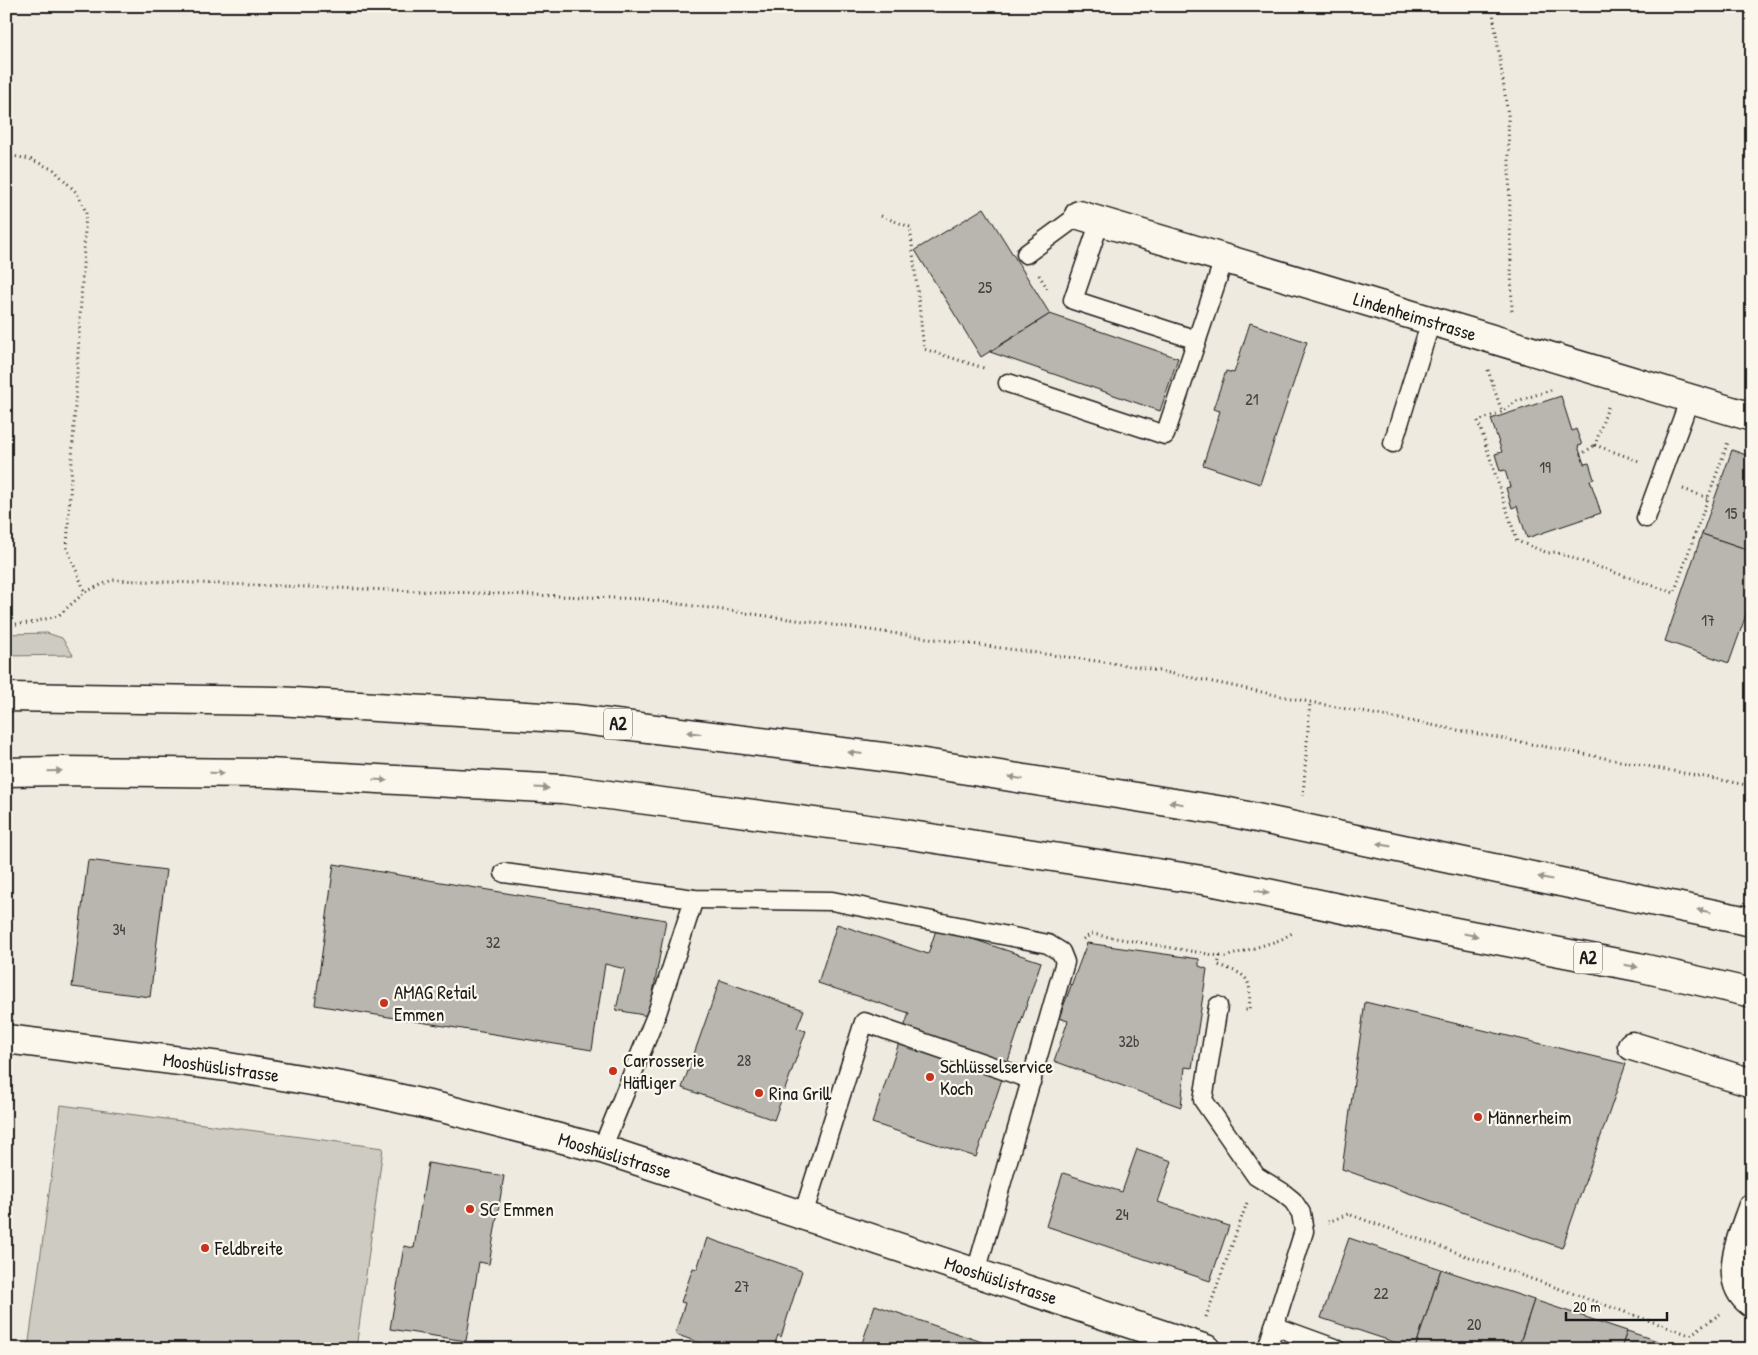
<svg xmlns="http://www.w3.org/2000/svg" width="1758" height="1355" viewBox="0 0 1758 1355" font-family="'Patrick Hand',sans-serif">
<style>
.green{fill:#ceccc2;stroke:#75746f}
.building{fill:#b9b6af;stroke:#1c1c1c}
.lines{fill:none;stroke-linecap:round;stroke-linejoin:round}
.service-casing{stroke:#1c1c1c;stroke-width:21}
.minor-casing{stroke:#1c1c1c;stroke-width:31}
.tertiary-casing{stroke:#1c1c1c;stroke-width:31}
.motorway-casing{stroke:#1c1c1c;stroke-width:31}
.path{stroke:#1c1c1c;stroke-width:3;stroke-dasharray:1 4;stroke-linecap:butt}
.service{stroke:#fbf7ec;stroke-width:18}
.minor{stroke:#fbf7ec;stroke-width:28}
.tertiary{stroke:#fbf7ec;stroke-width:28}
.motorway{stroke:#fbf7ec;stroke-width:28}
.motorway-bridge-casing{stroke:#1c1c1c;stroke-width:31;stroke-linecap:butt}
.motorway-bridge{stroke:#fbf7ec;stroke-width:28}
.oneway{fill:#97948e}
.poi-dot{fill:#c8321e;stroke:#fbf7ec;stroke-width:2}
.labels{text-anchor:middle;stroke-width:4.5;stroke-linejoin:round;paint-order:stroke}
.number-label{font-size:16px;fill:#434241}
.shield{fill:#fbf7ec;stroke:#5f5e5a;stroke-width:1}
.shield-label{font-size:18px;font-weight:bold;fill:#1c1c1c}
.street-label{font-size:19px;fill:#1c1c1c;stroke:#fbf7ec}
.poi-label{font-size:19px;fill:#1c1c1c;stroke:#fbf7ec;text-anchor:start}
</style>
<rect width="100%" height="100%" fill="#eeeadf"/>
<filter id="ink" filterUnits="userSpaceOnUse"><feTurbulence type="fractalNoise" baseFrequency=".02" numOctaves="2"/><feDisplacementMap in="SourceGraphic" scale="10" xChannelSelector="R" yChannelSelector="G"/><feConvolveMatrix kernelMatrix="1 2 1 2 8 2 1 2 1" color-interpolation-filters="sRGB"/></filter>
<g filter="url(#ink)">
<g class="green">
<polygon points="47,633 62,638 73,655 6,656 6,634"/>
<polygon points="61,1105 383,1148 356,1349 28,1349"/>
</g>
<g class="building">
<polygon points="984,208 1050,314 981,357 915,250"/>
<polygon points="1050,314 1178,358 1160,411 990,352"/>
<polygon points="1250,323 1307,342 1260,484 1203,465 1220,411 1213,409 1226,371 1234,373"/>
<polygon points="1561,396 1572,431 1576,429 1582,445 1578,446 1584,464 1589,463 1594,479 1590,480 1601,513 1527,538 1517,506 1512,508 1506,488 1510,487 1505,470 1500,471 1495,454 1502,452 1491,419"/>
<polygon points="1732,450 1752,457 1752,551 1702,534"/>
<polygon points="1702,534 1752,551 1752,598 1729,663 1665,641"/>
<polygon points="88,860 166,870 150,997 72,987"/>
<polygon points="334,864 666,920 649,1016 616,1010 625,969 605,964 592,1050 315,1005"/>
<polygon points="837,924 928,954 937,927 1041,962 976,1157 872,1123 909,1013 818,983"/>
<polygon points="1087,943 1199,959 1199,966 1207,969 1192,1068 1185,1067 1181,1107 1054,1061 1068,1021 1059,1018"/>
<polygon points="720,980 804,1010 797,1028 806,1031 774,1120 682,1088"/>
<polygon points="1365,1002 1626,1064 1562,1248 1342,1169"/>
<polygon points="1137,1149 1172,1161 1158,1202 1229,1226 1210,1281 1046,1226 1063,1173 1122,1192"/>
<polygon points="428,1163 504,1176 489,1264 479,1262 466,1341 390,1329 404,1246 414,1248"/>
<polygon points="707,1238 802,1271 781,1337 778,1335 773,1349 717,1349 675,1334 685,1303 681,1302 693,1268 697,1269"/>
<polygon points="1349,1238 1441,1269 1415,1349 1321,1318"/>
<polygon points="1441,1269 1534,1300 1518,1349 1415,1349"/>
<polygon points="1534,1300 1627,1331 1621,1349 1518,1349"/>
<polygon points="875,1305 1002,1349 860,1349"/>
<polygon points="1627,1331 1682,1349 1621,1349"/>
</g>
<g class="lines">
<defs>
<g id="service">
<polyline points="1100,221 1073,300 1197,340"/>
<polyline points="1026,254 1079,215"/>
<polyline points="1008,383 1165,435 1224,259"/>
<polyline points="1393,443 1431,321"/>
<polyline points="1646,518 1690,398"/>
<polyline points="504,873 694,899 832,901 1048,944 1061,952 1065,962 976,1272"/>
<polyline points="1218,1006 1203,1100 1256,1176 1282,1192 1293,1201 1301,1213 1304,1231 1267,1349"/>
<polyline points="602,1149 657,1013 694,899"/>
<polyline points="803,1215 864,1022 1032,1080"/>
<polyline points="1274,1326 1337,1349"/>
</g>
<g id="minor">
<polyline points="1079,215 1752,417"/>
<polyline points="1632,1046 1752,1083"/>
<path d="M1752,1208C1742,1237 1721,1281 1752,1303"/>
</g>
<polyline id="tertiary" points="6,1039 228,1067 348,1087 442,1108 602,1149 1206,1349"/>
<g id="motorway">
<polyline points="6,697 277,701 575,719 899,759 1224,811"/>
<polyline points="6,772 60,771 268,773 563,789 898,833 1215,882"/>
<polyline points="1431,855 1752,922"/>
<polyline points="1424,926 1638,967 1752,993"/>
</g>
</defs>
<use href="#service" class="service-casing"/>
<use href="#minor" class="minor-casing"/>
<use href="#tertiary" class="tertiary-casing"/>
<use href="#motorway" class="motorway-casing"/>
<g class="path">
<polyline points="1492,6 1508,115 1512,312"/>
<polyline points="6,155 30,159 54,170 77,193 86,212 67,548 85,592"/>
<polyline points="881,216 910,227 924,349 987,369"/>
<polyline points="1039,275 1049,291"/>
<polyline points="1488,370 1502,412"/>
<polyline points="1551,390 1517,401 1502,412 1478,421 1517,541 1548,553 1555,552 1674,593 1728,442"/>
<polyline points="1608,407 1595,445 1639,461"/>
<polyline points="1580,455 1595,445"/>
<polyline points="1683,489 1708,498"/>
<polyline points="6,625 29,623 58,616 85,592 112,580 643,599 1140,667 1310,702 1752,786"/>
<polyline points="1303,796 1310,702"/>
<polyline points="1083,939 1092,934 1225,957 1280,940 1294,932"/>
<path d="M1220,956L1218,965C1248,975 1252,977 1249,1010H1244"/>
<polyline points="1328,1222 1348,1214 1690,1335 1720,1314"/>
<polyline points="1206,1317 1248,1200"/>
</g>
<use href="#service" class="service"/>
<use href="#minor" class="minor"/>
<use href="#tertiary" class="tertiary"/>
<use href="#motorway" class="motorway"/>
<defs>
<g id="motorway-bridge">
<polyline points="1224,811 1431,855"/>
<polyline points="1215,882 1424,926"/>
</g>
</defs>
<use href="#motorway-bridge" class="motorway-bridge-casing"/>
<use href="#motorway-bridge" class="motorway-bridge"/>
</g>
<defs><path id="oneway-solid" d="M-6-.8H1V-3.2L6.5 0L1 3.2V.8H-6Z" transform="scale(1.25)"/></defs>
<g class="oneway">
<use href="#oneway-solid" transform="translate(694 733) rotate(-173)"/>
<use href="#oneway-solid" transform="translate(855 753) rotate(-173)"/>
<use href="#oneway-solid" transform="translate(55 771) rotate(-1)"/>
<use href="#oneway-solid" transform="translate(217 773) rotate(1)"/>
<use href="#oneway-solid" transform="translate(1016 778) rotate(-171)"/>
<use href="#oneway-solid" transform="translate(380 780) rotate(3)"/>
<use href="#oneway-solid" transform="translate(542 788) rotate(3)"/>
<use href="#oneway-solid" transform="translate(1176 803) rotate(-171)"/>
<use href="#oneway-solid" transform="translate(1384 845) rotate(-168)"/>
<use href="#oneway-solid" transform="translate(1545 878) rotate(-169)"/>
<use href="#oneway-solid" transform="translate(1262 892) rotate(12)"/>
<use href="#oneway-solid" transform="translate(1704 911) rotate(-168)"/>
<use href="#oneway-solid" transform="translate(1471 935) rotate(11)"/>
<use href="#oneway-solid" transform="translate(1631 966) rotate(11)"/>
</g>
</g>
<g class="poi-dot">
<circle cx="384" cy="1003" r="5"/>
<circle cx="613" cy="1071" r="5"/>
<circle cx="930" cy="1077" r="5"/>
<circle cx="759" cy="1093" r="5"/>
<circle cx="1478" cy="1117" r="5"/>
<circle cx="470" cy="1209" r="5"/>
<circle cx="205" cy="1248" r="5"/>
</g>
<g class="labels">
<g class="number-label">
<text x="985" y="293">25</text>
<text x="1252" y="405">21</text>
<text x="1545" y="473">19</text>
<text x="1731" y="519">15</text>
<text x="1708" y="626">17</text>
<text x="119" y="935">34</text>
<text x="493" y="948">32</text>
<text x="1129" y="1047">32b</text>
<text x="744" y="1066">28</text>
<text x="1122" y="1220">24</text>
<text x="742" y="1292">27</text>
<text x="1381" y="1299">22</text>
<text x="1474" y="1330">20</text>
</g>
<g class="shield">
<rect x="604" y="708.5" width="28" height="31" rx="4"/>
<rect x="1574" y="942.5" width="28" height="31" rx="4"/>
</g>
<g class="shield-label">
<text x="618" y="730">A2</text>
<text x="1588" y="964">A2</text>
</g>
<g class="street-label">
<text transform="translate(1415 316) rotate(17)" y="7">Lindenheimstrasse</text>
<text transform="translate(221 1067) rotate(8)" y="7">Mooshüslistrasse</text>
<text transform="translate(615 1155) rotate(17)" y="7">Mooshüslistrasse</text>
<text transform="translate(1001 1280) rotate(18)" y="7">Mooshüslistrasse</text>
</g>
<g class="poi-label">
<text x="394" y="999">AMAG Retail<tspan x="394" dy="22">Emmen</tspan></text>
<text x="623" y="1067">Carrosserie<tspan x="623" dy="22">Häfliger</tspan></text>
<text x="940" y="1073">Schlüsselservice<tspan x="940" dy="22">Koch</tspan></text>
<text x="769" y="1100">Rina Grill</text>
<text x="1488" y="1124">Männerheim</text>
<text x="480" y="1216">SC Emmen</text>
<text x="215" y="1255">Feldbreite</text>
</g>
</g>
<rect width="1758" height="1355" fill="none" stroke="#fbf7ec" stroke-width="25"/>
<rect x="12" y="12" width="1733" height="1330" fill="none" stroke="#1c1c1c" stroke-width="2" filter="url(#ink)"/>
<path d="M1566 1312v8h101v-8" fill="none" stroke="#1c1c1c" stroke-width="2.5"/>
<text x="1573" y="1312" font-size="15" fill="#1c1c1c" stroke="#fbf7ec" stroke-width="4" paint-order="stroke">20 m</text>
</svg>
